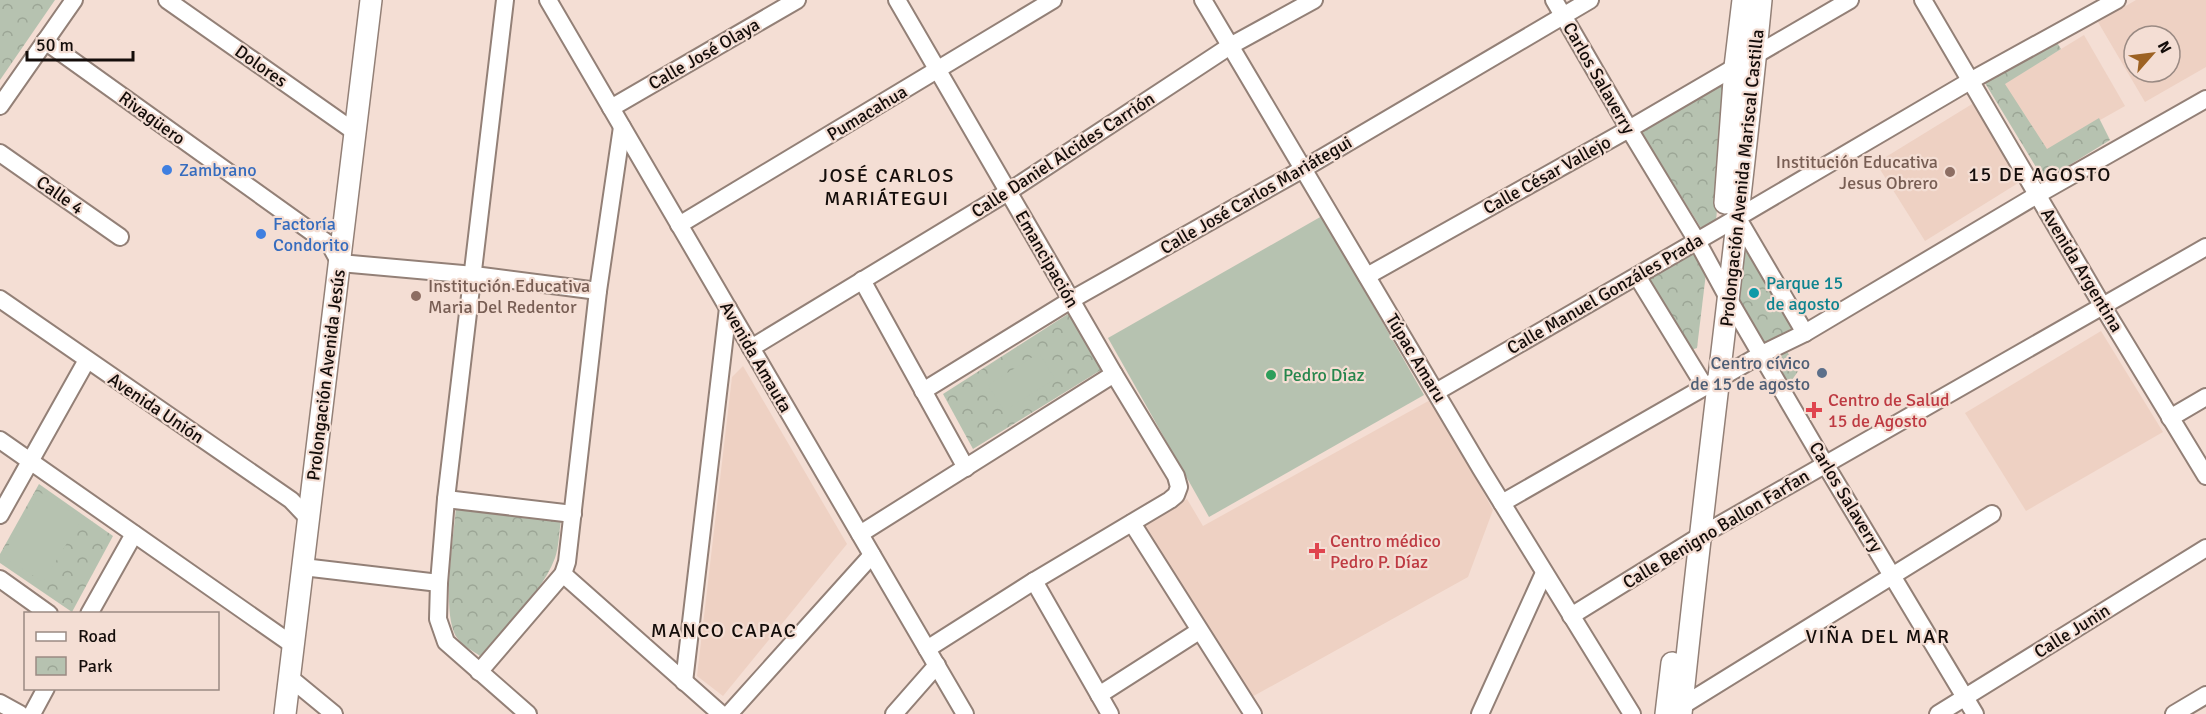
<svg xmlns="http://www.w3.org/2000/svg" width="2206" height="714" viewBox="0 0 2206 714" font-family="Signika,sans-serif">
<style>
.built{fill:#eed1c3;fill-rule:evenodd}
.park{fill:url(#park-crowns)}
.pitch{fill:#b6c2b0}
.lines{fill:none;stroke-linecap:round;stroke-linejoin:round}
.minor-casing{stroke:#938077;stroke-width:20}
.major-casing{stroke:#938077;stroke-width:24}
.minor{stroke:#fff;stroke-width:16}
.major{stroke:#fff;stroke-width:21}
.shop-dot{fill:#3f7fe0;stroke:#f4ded4;stroke-width:2}
.education-dot{fill:#8d6e63;stroke:#f4ded4;stroke-width:2}
.culture-dot{fill:#0f9aa8;stroke:#f4ded4;stroke-width:2}
.service-dot{fill:#5c6f8a;stroke:#f4ded4;stroke-width:2}
.leisure-dot{fill:#2e9e5b;stroke:#f4ded4;stroke-width:2}
.health-dot{fill:#e0444e;stroke:#f4ded4;stroke-width:2}
.labels{text-anchor:middle;stroke-width:4.5;stroke-linejoin:round;paint-order:stroke}
.street-label{font-size:18px;fill:#140d0a;stroke:#f4ded4}
.education-label{font-size:18px;fill:#785e54;stroke:#f4ded4;text-anchor:end}
.shop-label{font-size:18px;fill:#366cbe;stroke:#f4ded4;text-anchor:start}
.culture-label{font-size:18px;fill:#0d838f;stroke:#f4ded4;text-anchor:start}
.service-label{font-size:18px;fill:#4e5e75;stroke:#f4ded4;text-anchor:end}
.leisure-label{font-size:18px;fill:#27864d;stroke:#f4ded4;text-anchor:start}
.health-label{font-size:18px;fill:#be3a42;stroke:#f4ded4;text-anchor:start}
.neighbourhood-label{font-size:20px;letter-spacing:1.5px;fill:#140d0a;stroke:#f4ded4}
</style>
<defs>
<pattern id="park-crowns" width="20" height="18" patternUnits="userSpaceOnUse" patternTransform="scale(1.5)"><rect width="20" height="18" fill="#b6c2b0"/><path d="M2 6a3 3 0 1 1 6 0M12 15a3 3 0 1 1 6 0" fill="none" stroke="#9ca696"/></pattern>
</defs>
<rect width="100%" height="100%" fill="#f4ded4"/>
<g class="built">
<path d="M2136,0H2206V67L2145,102L2098,22ZM2134,36H2170V72H2134Z"/>
<polygon points="2084,35 2125,106 2047,150 2004,84"/>
<polygon points="1977,101 2023,180 1925,241 1876,163"/>
<polygon points="2101,331 2163,432 2026,511 1965,413"/>
<polygon points="743,366 847,544 723,696 697,676 732,377"/>
<polygon points="1432,399 1493,510 1468,577 1241,703 1141,524 1187,499 1203,526"/>
</g>
<g class="park">
<polygon points="0,0 55,0 0,80"/>
<polygon points="2053,36 2061,49 2005,84 2047,149 2099,118 2110,140 2047,179 2042,177 1982,78"/>
<polygon points="1727,81 1716,222 1701,228 1640,130"/>
<polygon points="1691,250 1706,273 1697,348 1688,351 1645,277"/>
<polygon points="1745,250 1794,327 1761,347 1732,297 1739,252"/>
<polygon points="1071,312 1101,370 973,449 943,394"/>
<polygon points="1782,344 1799,370 1787,387 1765,356"/>
<polygon points="39,484 113,536 72,612 0,563 0,554"/>
<path d="M456,507L561,520C559,532 559,547 555,558C543,591 504,629 480,656C473,651 463,646 458,639C440,618 454,535 456,507Z"/>
</g>
<g class="pitch">
<polygon points="1322,216 1424,395 1209,517 1108,338"/>
<polygon points="1039,353 1055,379 1004,411 988,385"/>
<polygon points="41,493 82,519 43,582 2,556"/>
</g>
<g class="lines">
<defs>
<g id="minor">
<polyline points="167,0 355,132"/>
<polyline points="505,0 446,499 439,583 438,619 446,642 528,714"/>
<polyline points="548,0 965,714"/>
<polyline points="897,0 1114,374 1176,476 1179,487 1176,495 1170,500 1034,581 927,649"/>
<polyline points="1203,0 1481,469 1632,714"/>
<polyline points="1554,0 1629,129 1697,241 1728,298 1825,464 1975,714"/>
<polyline points="1923,0 2102,305 2206,476"/>
<polyline points="45,41 330,245 340,263 474,275 598,291"/>
<polyline points="0,106 74,0"/>
<polyline points="611,108 797,0"/>
<polyline points="0,153 120,237"/>
<polyline points="1737,217 1805,333"/>
<polyline points="679,225 1053,0"/>
<polyline points="1367,276 1629,129 1850,0"/>
<polyline points="1637,276 1705,387"/>
<polyline points="862,280 966,468"/>
<polyline points="0,299 291,500 309,519"/>
<polyline points="751,348 1008,192 1230,46 1314,0"/>
<polyline points="923,391 1071,300 1303,169 1590,0"/>
<polyline points="1436,392 1723,226 1970,81 2117,0"/>
<polyline points="2170,418 2206,397"/>
<polyline points="0,440 293,645"/>
<polyline points="446,499 573,514"/>
<polyline points="1502,503 1762,354 1805,333 2037,195 2206,99"/>
<polyline points="0,515 87,360"/>
<polyline points="1132,523 1253,714"/>
<polyline points="860,534 1114,374"/>
<polyline points="303,567 439,583"/>
<polyline points="563,574 721,714"/>
<polyline points="0,579 49,614"/>
<polyline points="1034,581 1110,714"/>
<polyline points="89,614 134,534"/>
<polyline points="1571,616 1700,536 2206,247"/>
<polyline points="479,672 563,574 567,562 598,291 622,127"/>
<polyline points="289,677 334,714"/>
<polyline points="684,682 728,308"/>
<polyline points="1099,695 1199,631"/>
<polyline points="0,703 20,714"/>
<polyline points="1674,706 1682,706 1992,514"/>
<polyline points="32,714 46,688"/>
<polyline points="729,714 872,555"/>
<polyline points="894,714 937,665"/>
<polyline points="1480,714 1544,573"/>
<polyline points="1938,714 2206,548"/>
<polyline points="2174,714 2206,695"/>
</g>
<g id="major">
<polyline points="1725,203 1735,67 1743,0"/>
<polyline points="285,714 371,0"/>
<polyline points="1666,714 1672,663"/>
<path d="M1681,714C1705,476 1738,238 1761,0"/>
</g>
</defs>
<use href="#minor" class="minor-casing"/>
<use href="#major" class="major-casing"/>
<use href="#minor" class="minor"/>
<use href="#major" class="major"/>
</g>
<g class="shop-dot">
<circle cx="167" cy="170" r="6"/>
<circle cx="261" cy="234" r="6"/>
</g>
<g class="education-dot">
<circle cx="1950" cy="172" r="6"/>
<circle cx="416" cy="296" r="6"/>
</g>
<circle class="culture-dot" cx="1754" cy="293" r="6"/>
<circle class="service-dot" cx="1822" cy="373" r="6"/>
<circle class="leisure-dot" cx="1271" cy="375" r="6"/>
<g class="health-dot">
<path d="M1811 401h6v6h6v6h-6v6h-6v-6h-6v-6h6z"/>
<path d="M1314 542h6v6h6v6h-6v6h-6v-6h-6v-6h6z"/>
</g>
<g class="labels">
<g class="street-label">
<text transform="translate(704 54) rotate(-30)" y="6">Calle José Olaya</text>
<text transform="translate(261 66) rotate(35)" y="6">Dolores</text>
<text transform="translate(1599 78) rotate(60)" y="6">Carlos Salaverry</text>
<text transform="translate(867 113) rotate(-31)" y="6">Pumacahua</text>
<text transform="translate(152 118) rotate(36)" y="6">Rivagüero</text>
<text transform="translate(1063 155) rotate(-33)" y="6">Calle Daniel Alcides Carrión</text>
<text transform="translate(1547 175) rotate(-29)" y="6">Calle César Vallejo</text>
<text transform="translate(1742 178) rotate(-84)" y="6">Prolongación Avenida Mariscal Castilla</text>
<text transform="translate(60 195) rotate(35)" y="6">Calle 4</text>
<text transform="translate(1256 195) rotate(-30)" y="6">Calle José Carlos Mariátegui</text>
<text transform="translate(1047 259) rotate(60)" y="6">Emancipación</text>
<text transform="translate(2082 270) rotate(59)" y="6">Avenida Argentina</text>
<text transform="translate(1605 294) rotate(-30)" y="6">Calle Manuel Gonzáles Prada</text>
<text transform="translate(756 357) rotate(60)" y="6">Avenida Amauta</text>
<text transform="translate(1416 358) rotate(59)" y="6">Túpac Amaru</text>
<text transform="translate(326 375) rotate(-83)" y="6">Prolongación Avenida Jesús</text>
<text transform="translate(156 408) rotate(34)" y="6">Avenida Unión</text>
<text transform="translate(1846 497) rotate(59)" y="6">Carlos Salaverry</text>
<text transform="translate(1716 529) rotate(-31)" y="6">Calle Benigno Ballon Farfan</text>
<text transform="translate(2072 631) rotate(-32)" y="6">Calle Junin</text>
</g>
<g class="education-label">
<text x="1938" y="168">Institución Educativa<tspan x="1938" dy="21">Jesus Obrero</tspan></text>
<text x="428" y="292" text-anchor="start">Institución Educativa<tspan x="428" dy="21">Maria Del Redentor</tspan></text>
</g>
<g class="shop-label">
<text x="179" y="176">Zambrano</text>
<text x="273" y="230">Factoría<tspan x="273" dy="21">Condorito</tspan></text>
</g>
<g class="culture-label">
<text x="1766" y="289">Parque 15<tspan x="1766" dy="21">de agosto</tspan></text>
</g>
<g class="service-label">
<text x="1810" y="369">Centro cívico<tspan x="1810" dy="21">de 15 de agosto</tspan></text>
</g>
<g class="leisure-label">
<text x="1283" y="381">Pedro Díaz</text>
</g>
<g class="health-label">
<text x="1828" y="406">Centro de Salud<tspan x="1828" dy="21">15 de Agosto</tspan></text>
<text x="1330" y="547">Centro médico<tspan x="1330" dy="21">Pedro P. Díaz</tspan></text>
</g>
<g class="neighbourhood-label">
<text x="2040" y="181">15 DE AGOSTO</text>
<text x="887" y="182">JOSÉ CARLOS<tspan x="887" dy="23">MARIÁTEGUI</tspan></text>
<text x="724" y="637">MANCO CAPAC</text>
<text x="1878" y="643">VIÑA DEL MAR</text>
</g>
</g>
<rect x="24" y="612" width="195" height="78" fill="#f4ded4" stroke="#9a8a83" stroke-width="1.5"/>
<rect x="36" y="632" width="30" height="9" fill="#ffffff" stroke="#9a8a83" stroke-width="1.5"/>
<text x="78" y="642" font-size="18" fill="#140d0a">Road</text>
<rect x="36" y="657" width="30" height="18" fill="url(#park-crowns)" stroke="#9a8a83" stroke-width="1.5"/>
<text x="78" y="672" font-size="18" fill="#140d0a">Park</text>
<g transform="translate(2152 54) rotate(62)"><circle r="28" fill="#f4ded4" stroke="#9a8a83" stroke-width="1.5"/>
<path d="M0-4.5L10 22L0 15L-10 22Z" fill="#9d6223"/>
<text y="-9" font-size="16" font-weight="bold" text-anchor="middle" fill="#140d0a">N</text>
</g>
<path d="M27 51v9h106v-9" fill="none" stroke="#140d0a" stroke-width="3"/>
<text x="36" y="51" font-size="18" fill="#140d0a" stroke="#f4ded4" stroke-width="4.5" paint-order="stroke">50 m</text>
</svg>
